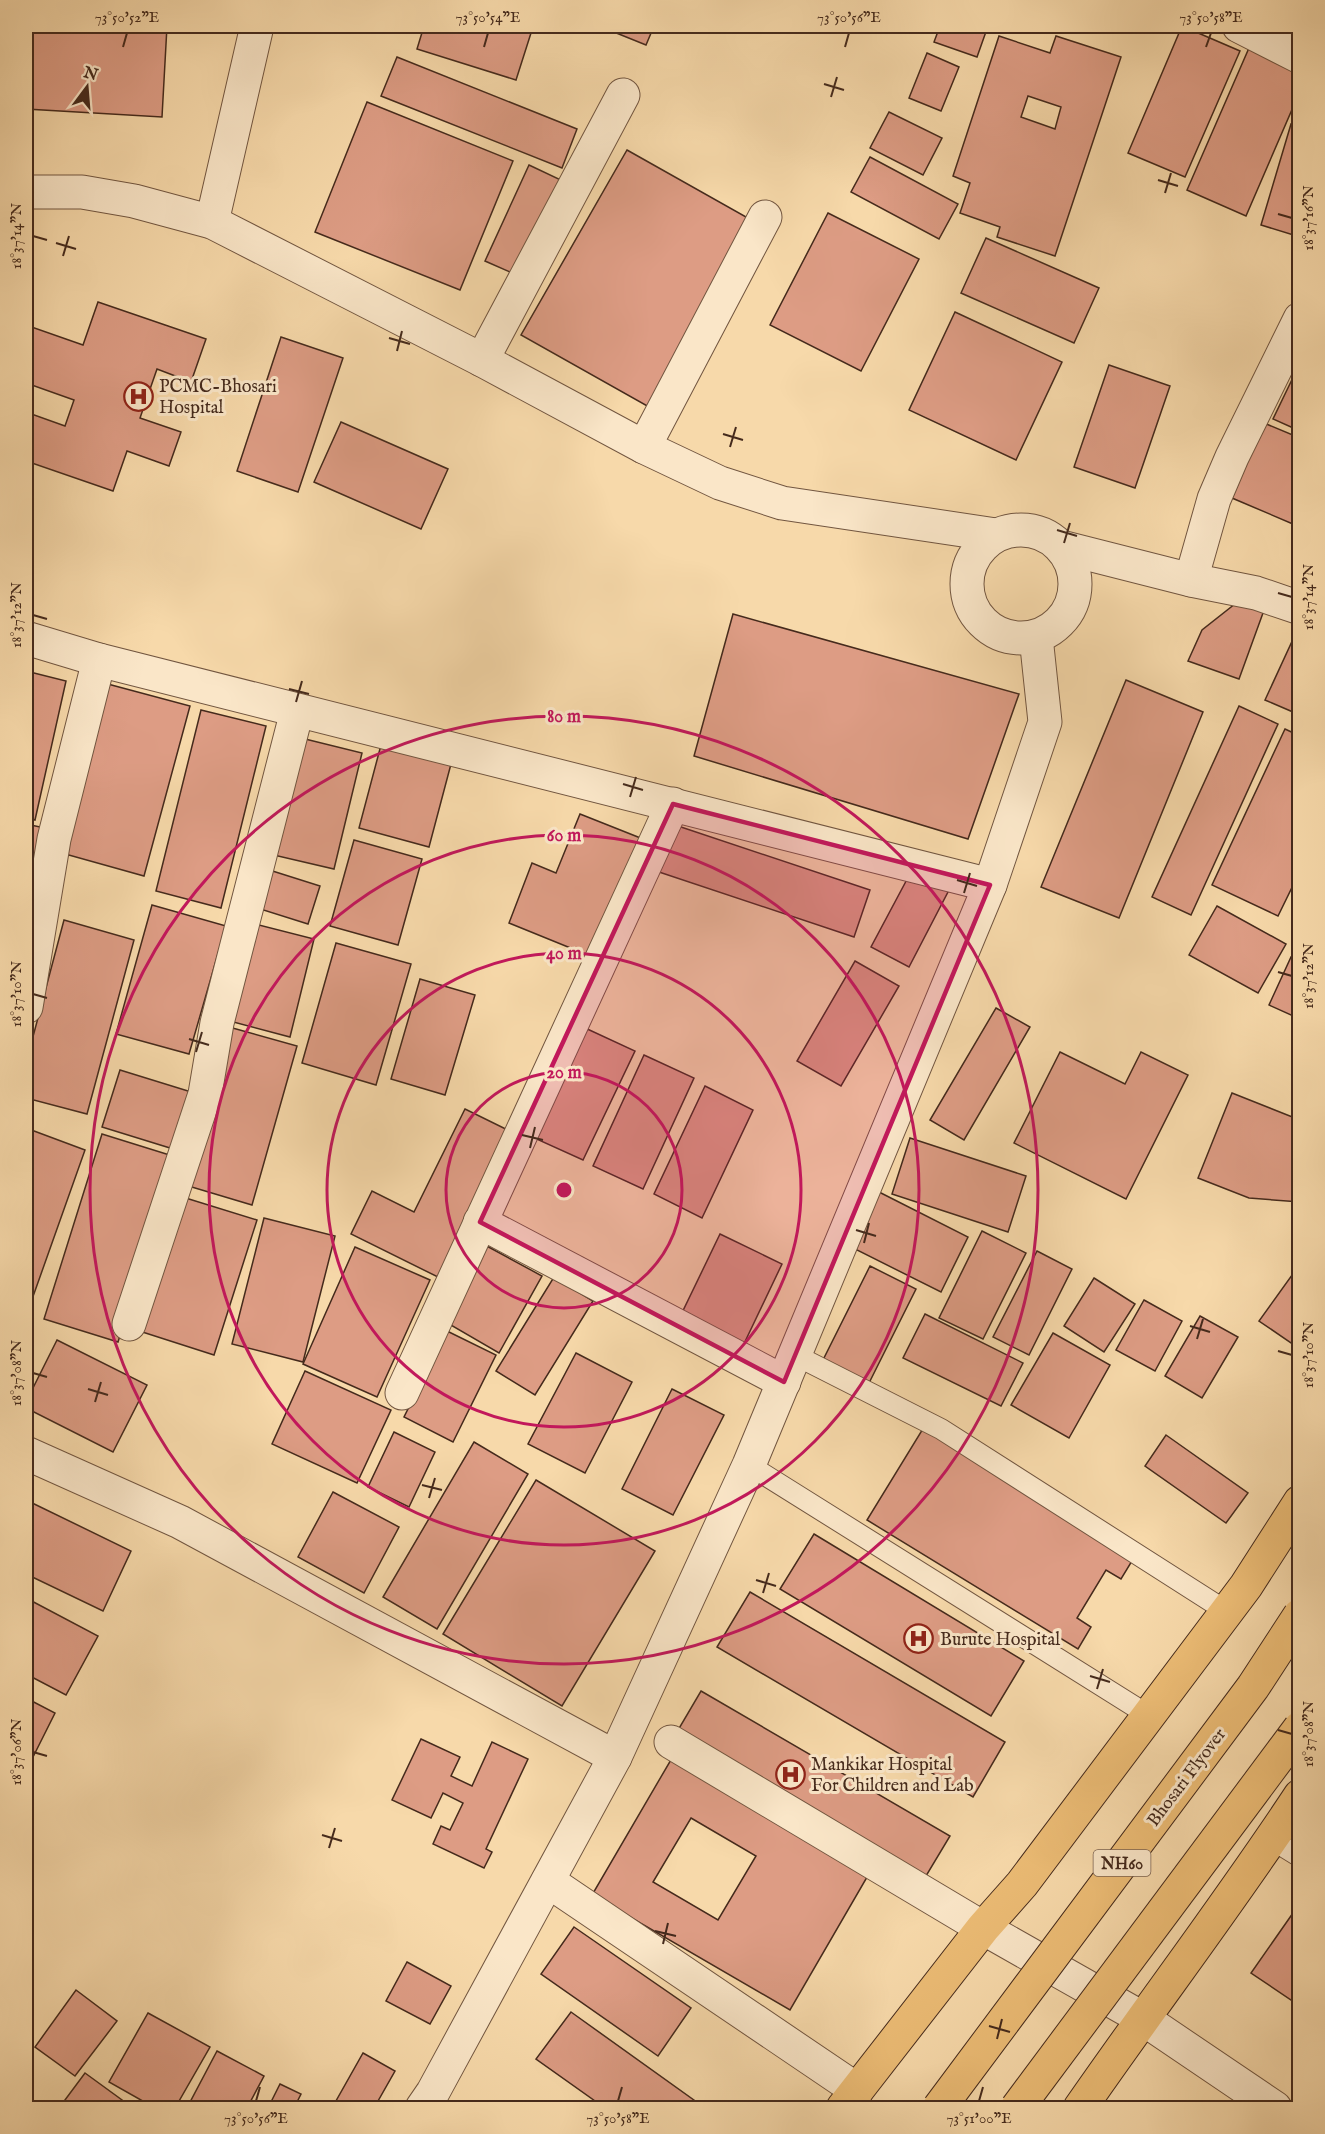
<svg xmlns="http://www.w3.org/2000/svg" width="1325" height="2134" viewBox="0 0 1325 2134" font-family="'IM FELL English',serif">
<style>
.building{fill:#dd9c84;stroke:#452a1c;stroke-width:1.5;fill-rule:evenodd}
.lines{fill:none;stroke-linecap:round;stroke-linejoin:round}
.service-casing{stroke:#725640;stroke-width:22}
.minor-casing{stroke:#725640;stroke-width:35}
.tertiary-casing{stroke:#725640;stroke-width:35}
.primary-casing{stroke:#452a1c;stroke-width:35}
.service{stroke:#fae6c8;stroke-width:20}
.minor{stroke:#fae6c8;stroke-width:33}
.tertiary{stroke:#fae6c8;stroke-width:33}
.primary{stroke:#ecbc75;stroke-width:33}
.trunk-bridge-casing{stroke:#452a1c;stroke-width:35;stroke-linecap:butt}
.trunk-bridge{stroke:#ecbc75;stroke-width:33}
.marked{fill:#c2185b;fill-opacity:0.2;stroke:#c2185b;stroke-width:4.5;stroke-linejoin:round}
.ticks{fill:none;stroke:#452a1c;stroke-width:2}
.ring{fill:none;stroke:#c2185b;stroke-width:3}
.labels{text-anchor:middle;stroke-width:6;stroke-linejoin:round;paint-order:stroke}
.shield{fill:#fae6c8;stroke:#7b6250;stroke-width:1.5}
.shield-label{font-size:16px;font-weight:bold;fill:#452a1c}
.poi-label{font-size:18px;fill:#452a1c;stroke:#fae6c8;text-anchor:start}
.street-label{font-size:18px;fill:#452a1c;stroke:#fae6c8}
.centre{fill:#c2185b;stroke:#fae6c8;stroke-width:3}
.ring-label{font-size:18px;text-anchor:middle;font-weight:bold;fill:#c2185b;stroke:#fae6c8;stroke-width:6;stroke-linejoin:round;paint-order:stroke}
.neatline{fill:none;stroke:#452a1c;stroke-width:2}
.ticks-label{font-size:15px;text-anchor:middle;fill:#452a1c}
</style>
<rect width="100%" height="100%" fill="#f7d9aa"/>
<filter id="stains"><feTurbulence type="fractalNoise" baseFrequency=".00333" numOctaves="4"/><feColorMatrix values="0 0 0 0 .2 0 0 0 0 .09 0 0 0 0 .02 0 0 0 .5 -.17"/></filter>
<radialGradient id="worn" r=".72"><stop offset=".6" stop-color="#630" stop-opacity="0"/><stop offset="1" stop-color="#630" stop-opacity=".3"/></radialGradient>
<g class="building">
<polygon points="26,26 167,26 162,117 26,109"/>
<polygon points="424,26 505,26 531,33 516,80 417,49"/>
<polygon points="599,26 654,26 646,45"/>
<polygon points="940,26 988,26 977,57 934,42"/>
<polygon points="1182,26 1240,51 1185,177 1128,153"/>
<path d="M999,36L1050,53L1056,36L1121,57L1055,256L997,237L1000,227L960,213L970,183L953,176ZM1028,96L1061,107L1055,129L1021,117Z"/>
<polygon points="1249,48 1300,70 1300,91 1246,216 1187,190"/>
<polygon points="927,53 959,67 941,111 909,98"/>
<polygon points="397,57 577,129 562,168 381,96"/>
<polygon points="367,102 513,161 460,290 315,232"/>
<polygon points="889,112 942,138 923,175 870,148"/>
<polygon points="1291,124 1300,127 1300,237 1261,225"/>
<polygon points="627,150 755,222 649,407 521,335"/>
<polygon points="870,157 958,204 939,239 851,192"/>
<polygon points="529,165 563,181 519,276 485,261"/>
<polygon points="828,213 919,259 861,371 770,325"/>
<polygon points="986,238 1099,288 1074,343 961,293"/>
<polygon points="98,302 206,339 191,382 157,369 140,418 181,432 169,466 127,451 113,491 26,461 26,412 65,426 74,400 26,383 26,325 83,345"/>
<polygon points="955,312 1062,362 1016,460 909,410"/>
<polygon points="281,337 343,358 298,492 237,471"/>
<polygon points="1300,363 1300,431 1273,419"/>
<polygon points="1109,365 1170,386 1135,488 1074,467"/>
<polygon points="341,422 448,469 421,529 314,482"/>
<polygon points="1264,423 1300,438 1300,527 1232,498"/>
<polygon points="1240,600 1267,602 1239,679 1188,661 1202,630"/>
<polygon points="733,614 1019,694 968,839 694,756"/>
<polygon points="1300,624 1300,715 1265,700"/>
<polygon points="26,671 66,681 35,820 26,818"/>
<polygon points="1126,680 1203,712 1119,918 1041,887"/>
<polygon points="104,683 190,706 144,876 58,852"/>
<polygon points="1239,706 1278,724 1191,915 1152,897"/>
<polygon points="201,710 266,726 221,908 156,891"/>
<polygon points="1285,729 1300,736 1300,871 1278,916 1212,885"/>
<polygon points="293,736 362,753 334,869 265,853"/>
<polygon points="381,745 451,764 429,847 359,828"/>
<polygon points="580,814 648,841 600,960 509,923 532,863 556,873"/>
<polygon points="26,824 45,828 26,922"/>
<polygon points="672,824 870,890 854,937 656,871"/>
<polygon points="354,840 422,859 398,945 330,926"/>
<polygon points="263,868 320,886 308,924 251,906"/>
<polygon points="912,870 949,890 909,967 871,947"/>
<polygon points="152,905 226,926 189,1054 116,1034"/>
<polygon points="1217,906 1286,944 1258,993 1189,955"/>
<polygon points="64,920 134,940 87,1114 26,1098 26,1063"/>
<polygon points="247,922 314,939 290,1037 222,1019"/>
<polygon points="336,943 411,964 376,1085 302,1063"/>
<polygon points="1291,957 1300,961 1300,1019 1269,1005"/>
<polygon points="855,961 899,986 841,1086 797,1061"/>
<polygon points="420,979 475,995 445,1095 391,1079"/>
<polygon points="996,1008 1030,1027 964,1140 930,1120"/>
<polygon points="229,1027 297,1046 252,1205 185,1185"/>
<polygon points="583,1027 635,1051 583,1160 532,1137"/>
<polygon points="1060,1052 1125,1084 1141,1052 1188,1075 1126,1199 1014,1143"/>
<polygon points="644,1055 694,1078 643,1189 593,1166"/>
<polygon points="120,1070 201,1095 183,1152 102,1127"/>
<polygon points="705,1086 753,1110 702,1218 654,1194"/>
<polygon points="1232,1093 1300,1120 1300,1202 1249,1198 1198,1178"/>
<polygon points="465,1109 516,1134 444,1280 351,1234 372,1191 414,1212"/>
<polygon points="26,1128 85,1150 30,1305 26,1303"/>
<polygon points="102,1134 176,1157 118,1342 44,1319"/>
<polygon points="910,1138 1026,1176 1008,1232 892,1194"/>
<polygon points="879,1192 968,1237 941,1292 851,1247"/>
<polygon points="176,1195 257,1220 214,1355 133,1329"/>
<polygon points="264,1218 335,1236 303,1362 232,1344"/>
<polygon points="982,1231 1026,1253 983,1339 939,1318"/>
<polygon points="720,1234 782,1264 741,1350 679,1319"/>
<polygon points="483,1244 542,1276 499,1353 449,1324"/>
<polygon points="355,1247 430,1280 377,1397 303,1364"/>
<polygon points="1037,1251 1072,1269 1029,1355 993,1337"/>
<polygon points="1300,1264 1300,1349 1259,1321"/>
<polygon points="870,1266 916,1289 869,1383 823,1360"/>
<polygon points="554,1277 593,1301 535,1395 496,1371"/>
<polygon points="1094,1278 1135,1304 1104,1352 1064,1326"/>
<polygon points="1144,1300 1182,1321 1155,1371 1116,1350"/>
<polygon points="925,1314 1023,1363 1001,1406 903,1358"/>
<polygon points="1200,1316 1238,1337 1202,1398 1165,1376"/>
<polygon points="447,1331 496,1355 453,1442 404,1417"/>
<polygon points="1053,1333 1110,1365 1069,1438 1011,1405"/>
<polygon points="57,1340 147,1385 113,1452 26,1408 26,1402"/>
<polygon points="576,1353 632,1382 585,1473 528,1444"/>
<polygon points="305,1371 391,1410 357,1483 272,1444"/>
<polygon points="672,1389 724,1415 673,1515 622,1489"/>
<polygon points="924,1427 1135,1556 1121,1579 1106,1570 1077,1618 1091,1627 1078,1649 867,1520"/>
<polygon points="394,1432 435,1452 409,1507 368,1487"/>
<polygon points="1166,1435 1248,1493 1226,1523 1145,1466"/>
<polygon points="474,1442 528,1474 437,1629 383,1597"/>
<polygon points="536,1480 655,1551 562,1706 443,1634"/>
<polygon points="333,1492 399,1527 364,1593 298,1557"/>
<polygon points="26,1500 131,1551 103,1611 26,1574"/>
<polygon points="814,1534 1024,1661 991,1716 780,1589"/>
<polygon points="750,1592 1005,1742 973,1797 717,1647"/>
<polygon points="26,1598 98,1636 66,1695 26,1674"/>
<polygon points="701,1691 950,1836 920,1886 671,1742"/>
<polygon points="26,1698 55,1713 26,1771"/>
<polygon points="421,1739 460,1757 451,1776 472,1786 492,1742 528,1759 486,1849 492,1852 484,1868 433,1844 441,1826 450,1830 463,1803 443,1793 431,1818 392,1800"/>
<path d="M672,1758L870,1872L790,2010L592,1895ZM691,1818L756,1856L718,1920L653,1882Z"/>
<polygon points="1300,1903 1300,2006 1251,1973"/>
<polygon points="574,1927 691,2008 658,2056 541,1974"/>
<polygon points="407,1962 451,1986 430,2024 386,2001"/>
<polygon points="76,1990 117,2021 75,2076 35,2047"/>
<polygon points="571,2012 705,2108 605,2108 536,2059"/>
<polygon points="148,2013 210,2047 175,2108 155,2108 109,2082"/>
<polygon points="217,2051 264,2076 247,2108 192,2108 188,2106"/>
<polygon points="363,2053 395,2071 374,2108 332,2108"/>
<polygon points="85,2073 133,2108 59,2108"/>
<polygon points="280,2084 301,2094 294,2108 268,2108"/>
</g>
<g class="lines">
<defs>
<g id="service">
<polyline points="795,1355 941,1429 1226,1611"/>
<polyline points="749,1465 1148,1715"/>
<polyline points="1271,1839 1300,1857"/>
</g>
<g id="minor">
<polyline points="1239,26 1300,57"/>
<polyline points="212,222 257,26"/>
<polyline points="482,360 623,95"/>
<polyline points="644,447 765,217"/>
<polyline points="1191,580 1214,499 1232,457 1300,319"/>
<polyline points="26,638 99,660 990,885"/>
<polyline points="26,1007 54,839 99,660"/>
<polyline points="480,1222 784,1382"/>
<polyline points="129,1324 205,1094 217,1023 297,711"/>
<polyline points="402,1393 673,804"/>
<polyline points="26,1453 180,1522 615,1757"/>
<polyline points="671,1742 983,1928 1142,2018 1275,2108"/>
<polyline points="548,1881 857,2090"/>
<polyline points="422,2108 433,2092 615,1757 749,1465 990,885 1045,722 1036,637"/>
</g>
<g id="tertiary">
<polyline points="26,192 82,192 134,201 212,222 482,360 644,447 720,483 782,503 996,535"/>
<circle cx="1021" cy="584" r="54"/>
<polyline points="1061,547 1191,580 1256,593 1300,608"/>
</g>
<g id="primary">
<polyline points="843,2108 983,1928 1022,1884 1246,1586 1300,1502"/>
<path d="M1080,2108C1152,2004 1230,1902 1300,1796"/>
</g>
</defs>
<use href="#service" class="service-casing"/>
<use href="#minor" class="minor-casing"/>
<use href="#tertiary" class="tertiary-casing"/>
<use href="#primary" class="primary-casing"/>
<use href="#service" class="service"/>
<use href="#minor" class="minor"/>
<use href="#tertiary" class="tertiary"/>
<use href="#primary" class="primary"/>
<defs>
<g id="trunk-bridge">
<polyline points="939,2108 1253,1687 1300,1615"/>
<polyline points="1017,2108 1300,1728"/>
</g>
</defs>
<use href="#trunk-bridge" class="trunk-bridge-casing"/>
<use href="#trunk-bridge" class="trunk-bridge"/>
</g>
<path class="marked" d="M673,804L990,885L784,1382L480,1222Z"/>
<path class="ticks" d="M123,47L127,33M484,47L488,33M845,47L849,33M1206,47L1211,33M824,84L844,90M831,97L837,77M1158,180L1178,186M1165,193L1171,173M1278,214L1292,218M33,236L47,240M56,243L76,249M63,256L69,236M389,338L410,344M397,351L402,331M723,434L743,440M730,447L736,427M1057,530L1077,536M1064,543L1070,523M1278,593L1292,597M33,615L47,619M289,689L309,694M296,702L302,681M623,784L643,790M630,797L636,777M957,880L977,886M964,893L970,873M1278,972L1292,976M33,994L47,998M189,1039L209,1045M196,1052L202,1032M522,1135L543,1140M530,1148L535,1127M856,1230L876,1236M864,1243L869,1223M1190,1326L1210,1332M1197,1339L1203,1319M1278,1351L1292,1355M33,1373L47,1377M88,1389L108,1395M95,1402L101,1382M422,1485L442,1490M429,1498L435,1478M756,1580L776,1586M763,1593L769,1573M1090,1676L1110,1682M1097,1689L1103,1669M1278,1730L1292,1734M33,1752L47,1756M322,1835L342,1841M329,1848L335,1828M655,1931L676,1936M663,1944L668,1923M989,2026L1010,2032M997,2039L1002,2019M256,2101L260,2087M618,2101L622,2087M979,2101L983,2087"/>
<g class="ring">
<circle cx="564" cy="1190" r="118"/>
<circle cx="564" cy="1190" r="237"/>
<circle cx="564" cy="1190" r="355"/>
<circle cx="564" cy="1190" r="474"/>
</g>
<defs>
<symbol id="hospital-ring" viewBox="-11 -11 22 22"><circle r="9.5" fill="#fae6c8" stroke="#8f2418" stroke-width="1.5"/><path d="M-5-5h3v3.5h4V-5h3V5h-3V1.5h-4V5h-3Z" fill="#8f2418"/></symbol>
</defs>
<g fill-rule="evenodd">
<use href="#hospital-ring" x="122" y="380" width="33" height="33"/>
<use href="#hospital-ring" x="902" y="1622" width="33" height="33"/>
<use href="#hospital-ring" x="774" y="1758" width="33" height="33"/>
</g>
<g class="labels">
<rect class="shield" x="1093.5" y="1850" width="57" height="26" rx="4.5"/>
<g class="shield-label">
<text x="1122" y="1869">NH60</text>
</g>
<g class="poi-label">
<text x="159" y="392">PCMC-Bhosari<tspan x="159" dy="21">Hospital</tspan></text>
<text x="940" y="1645">Burute Hospital</text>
<text x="811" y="1770">Mankikar Hospital<tspan x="811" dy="21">For Children and Lab</tspan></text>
</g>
<g class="street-label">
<text transform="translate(1186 1777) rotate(-53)" y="6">Bhosari Flyover</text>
</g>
</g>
<circle cx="564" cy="1190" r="9" class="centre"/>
<g class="ring-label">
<text x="564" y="722">80 m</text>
<text x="564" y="841">60 m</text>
<text x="564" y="959">40 m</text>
<text x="564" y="1078">20 m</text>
</g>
<rect width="1325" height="2134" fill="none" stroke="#f7d9aa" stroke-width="66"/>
<g transform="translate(87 87) rotate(16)" stroke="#fae6c8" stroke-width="4.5" paint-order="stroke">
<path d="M0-4.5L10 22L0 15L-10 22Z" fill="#452a1c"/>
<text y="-9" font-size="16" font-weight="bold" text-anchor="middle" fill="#452a1c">N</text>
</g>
<rect x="33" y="33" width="1259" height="2068" class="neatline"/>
<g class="ticks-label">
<text x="127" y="22">73°50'52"E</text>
<text x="488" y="22">73°50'54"E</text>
<text x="849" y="22">73°50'56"E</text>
<text x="1211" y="22">73°50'58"E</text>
<text transform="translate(1308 218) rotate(-90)" y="5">18°37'16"N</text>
<text transform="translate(16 236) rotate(-90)" y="5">18°37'14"N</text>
<text transform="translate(1308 597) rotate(-90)" y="5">18°37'14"N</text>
<text transform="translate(16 615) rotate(-90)" y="5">18°37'12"N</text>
<text transform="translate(1308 976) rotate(-90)" y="5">18°37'12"N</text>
<text transform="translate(16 994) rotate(-90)" y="5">18°37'10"N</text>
<text transform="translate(1308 1355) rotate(-90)" y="5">18°37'10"N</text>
<text transform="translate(16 1373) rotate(-90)" y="5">18°37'08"N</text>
<text transform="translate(1308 1734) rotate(-90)" y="5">18°37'08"N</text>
<text transform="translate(16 1752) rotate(-90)" y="5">18°37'06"N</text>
<text x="256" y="2123">73°50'56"E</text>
<text x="618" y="2123">73°50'58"E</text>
<text x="979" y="2123">73°51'00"E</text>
</g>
<rect width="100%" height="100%" filter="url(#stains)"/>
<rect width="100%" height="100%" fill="url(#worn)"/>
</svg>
